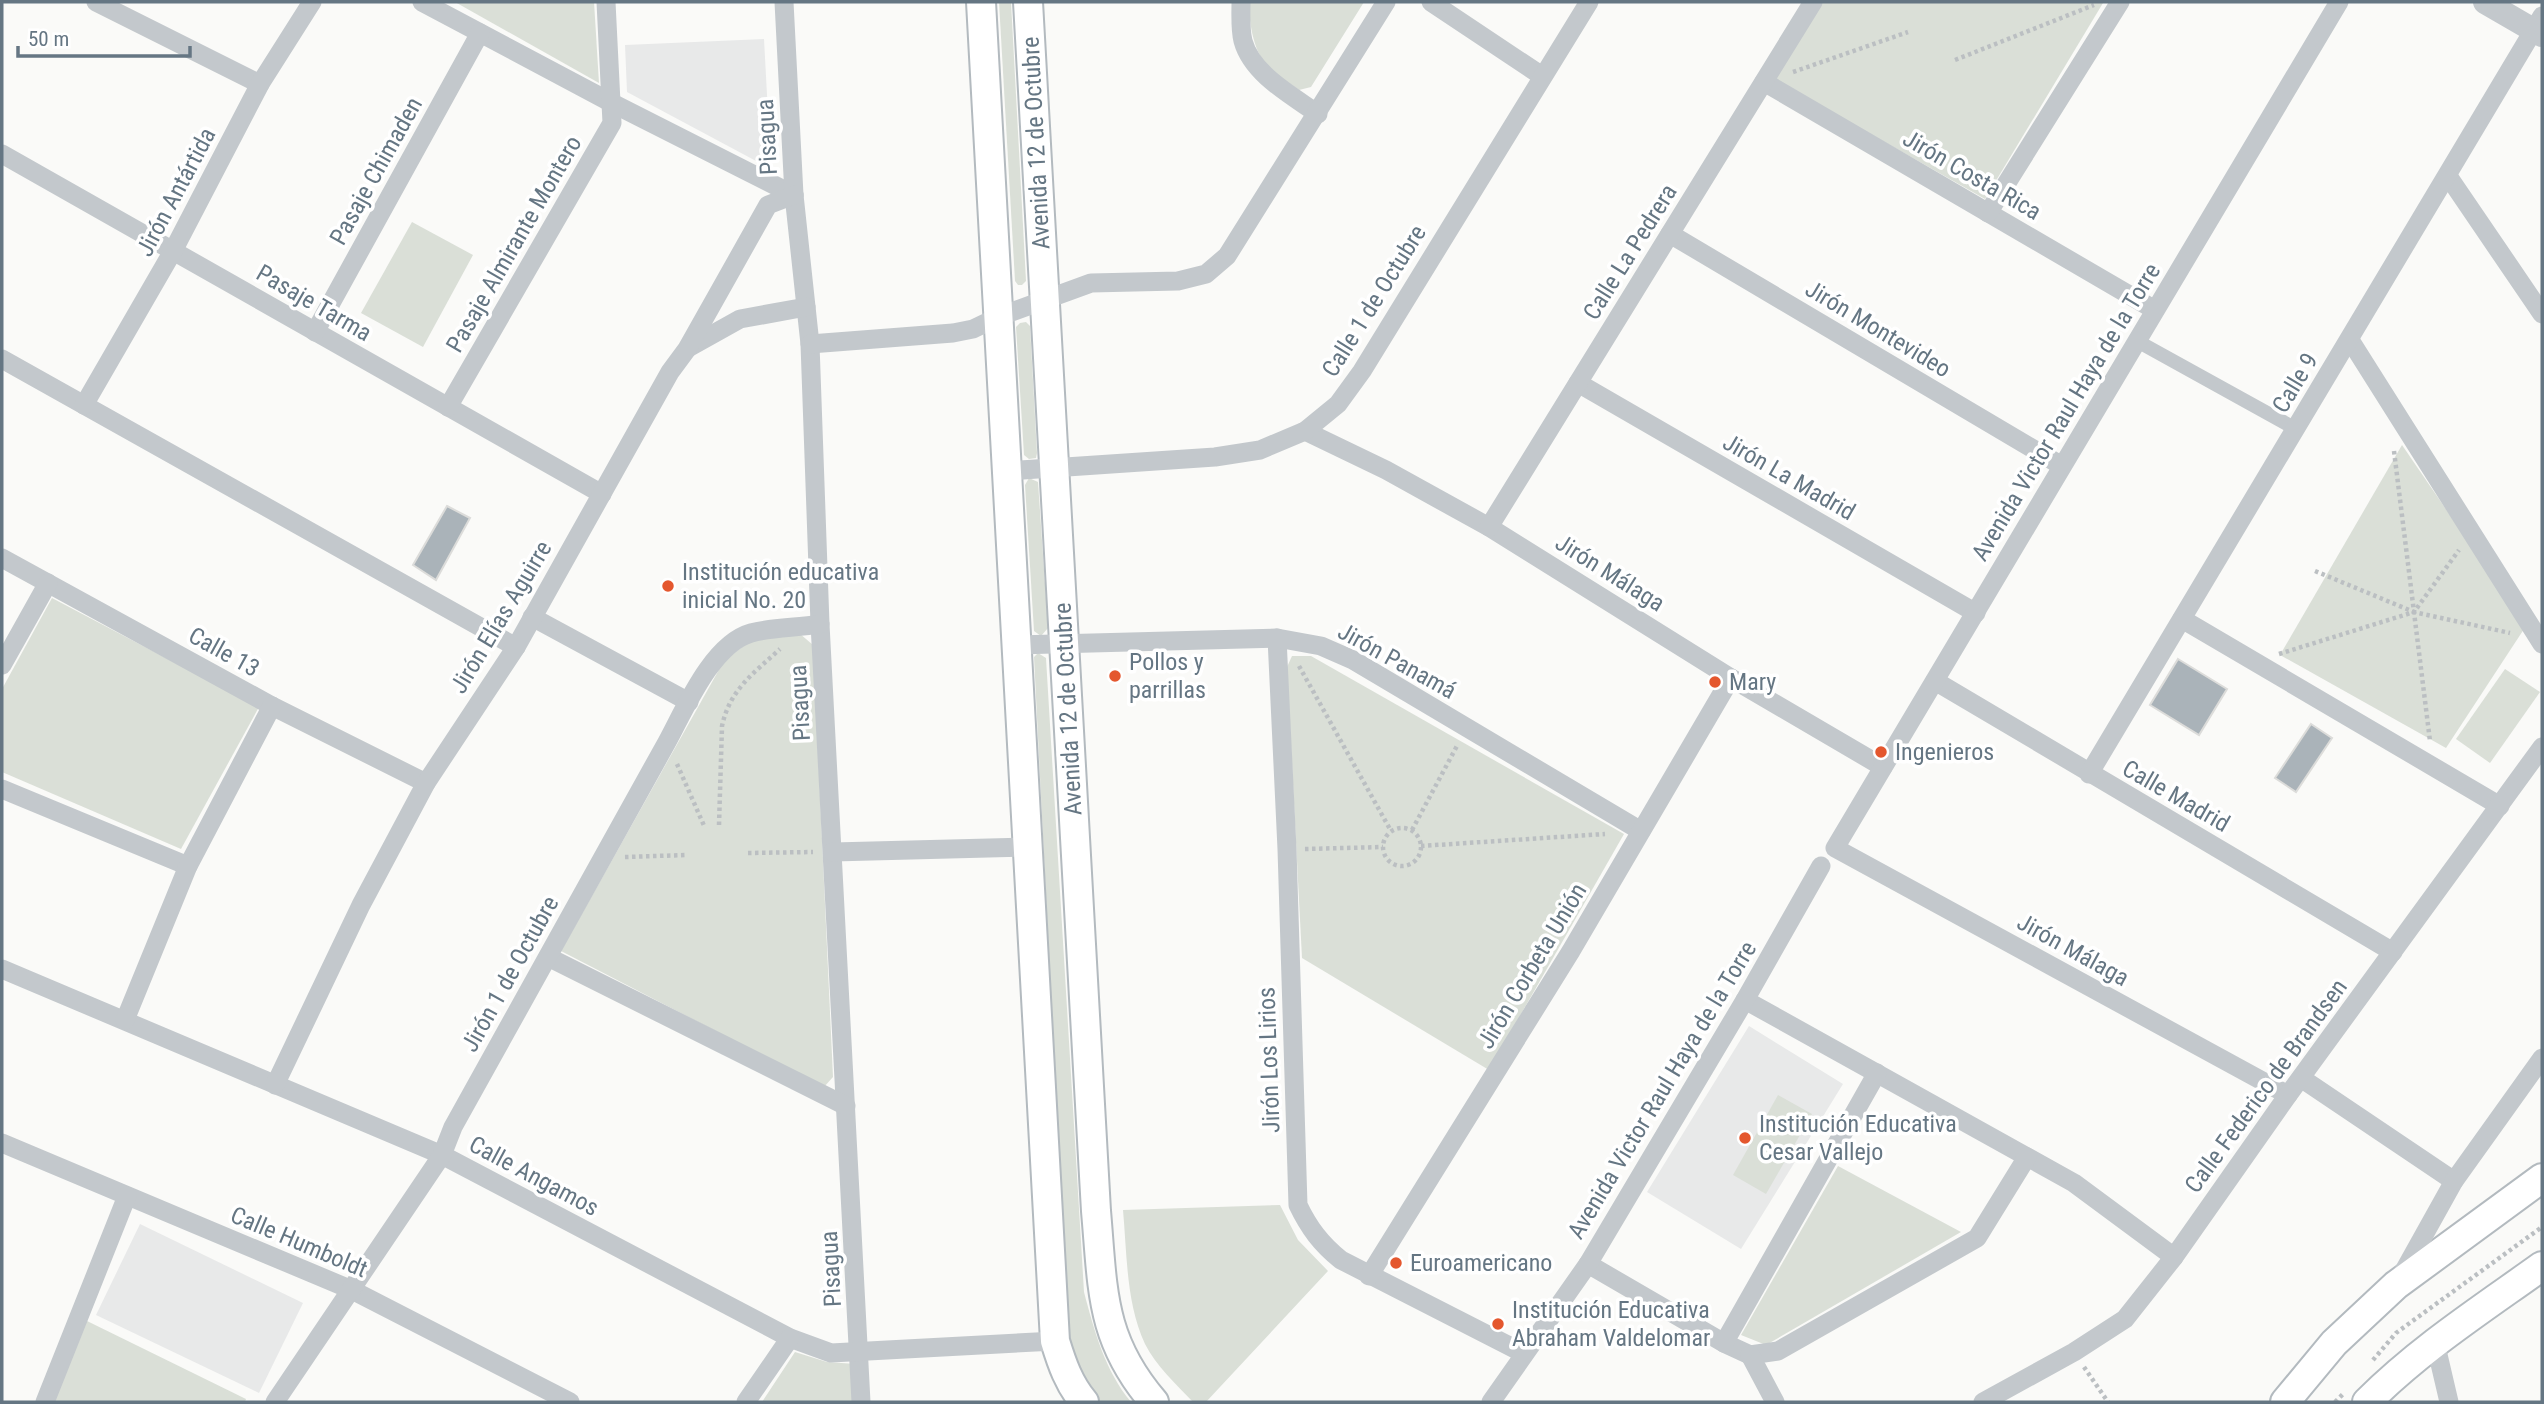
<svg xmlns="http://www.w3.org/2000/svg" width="2544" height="1404" viewBox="0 0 2544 1404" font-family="'Roboto Condensed',sans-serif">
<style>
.built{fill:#e8e9e9}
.green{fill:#dadfd7}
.building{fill:#aab3b9;stroke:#dcdcda;stroke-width:2}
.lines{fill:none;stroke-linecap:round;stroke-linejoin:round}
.secondary-casing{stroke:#b3babf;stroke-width:32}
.path{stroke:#bbbfc2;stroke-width:4.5;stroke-dasharray:3.5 3.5;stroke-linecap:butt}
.pedestrian{stroke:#c3c8cc;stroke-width:14}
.minor{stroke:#c3c8cc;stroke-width:19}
.tertiary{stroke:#c3c8cc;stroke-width:24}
.secondary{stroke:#fff;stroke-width:28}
.poi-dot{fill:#e4572e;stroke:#fff;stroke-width:2.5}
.labels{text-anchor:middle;stroke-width:7;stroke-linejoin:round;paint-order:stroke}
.street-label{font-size:24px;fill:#657683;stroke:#fff}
.poi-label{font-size:24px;fill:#657683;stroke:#fff;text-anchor:start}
</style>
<rect width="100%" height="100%" fill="#fafaf8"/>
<g class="built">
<polygon points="764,39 771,169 627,92 625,45"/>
<polygon points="1749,1026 1843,1084 1741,1249 1647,1192"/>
<polygon points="140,1224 303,1303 259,1393 96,1315"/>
</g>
<g class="green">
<polygon points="455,2 594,2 599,83"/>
<polygon points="999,2 1011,2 1026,281 1022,285 1018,285 1015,281"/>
<path d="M1248,2H1364L1311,87L1299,90C1290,83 1279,78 1271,70C1253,54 1250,24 1248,2Z"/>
<polygon points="1818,2 2101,2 2103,3 1985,199 1772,78"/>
<polygon points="412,222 473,255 423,347 361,313"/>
<polygon points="1026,322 1030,326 1037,453 1036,458 1029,459 1024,455 1016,327 1020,323"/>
<polygon points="2402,445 2526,626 2446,748 2280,655"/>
<polygon points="1029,478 1038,482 1048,628 1041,636 1034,631 1025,485"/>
<polygon points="52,598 259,707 181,849 2,772 2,689"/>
<polygon points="799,633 813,645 833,1077 824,1087 561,951 725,659 751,641"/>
<path d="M1038,653L1046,658L1084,1292C1094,1330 1105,1371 1131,1402H1099L1079,1376L1068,1335L1034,657Z"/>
<polygon points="1292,656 1311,656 1624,834 1489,1070 1302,958 1287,667"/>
<polygon points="2505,669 2540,692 2490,763 2456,739"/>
<polygon points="1778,1095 1812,1114 1766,1194 1733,1175"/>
<polygon points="1838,1166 1961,1232 1766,1345 1741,1335"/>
<path d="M1280,1205L1298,1240L1328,1271L1206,1402H1193C1176,1384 1156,1366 1145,1344C1126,1303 1127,1254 1123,1210Z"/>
<polygon points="85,1320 246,1399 245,1402 54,1402"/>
<polygon points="795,1352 827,1362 856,1364 854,1402 762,1402"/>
</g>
<g class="building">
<polygon points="447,506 470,518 436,580 413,565"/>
<polygon points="2178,659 2227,689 2199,735 2150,705"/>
<polygon points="2311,724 2332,738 2296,792 2275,778"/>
</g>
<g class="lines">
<defs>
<g id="secondary">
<path d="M981,2L1055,1341C1062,1364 1069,1384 1084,1402"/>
<path d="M1028,2L1096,1211C1103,1290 1100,1339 1154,1402"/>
<polyline points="2285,1402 2334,1343 2396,1285 2542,1178"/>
<path d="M2367,1402C2420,1349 2482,1309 2542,1266"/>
</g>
</defs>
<use href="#secondary" class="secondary-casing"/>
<g class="path">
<polyline points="1955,60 2094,5"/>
<polyline points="1793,72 1908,32"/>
<polyline points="2394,451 2430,741"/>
<polyline points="2315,571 2414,612 2459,550"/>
<polyline points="2279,654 2414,612 2510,633"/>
<polyline points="1299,666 1391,831"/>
<polyline points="677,764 705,828"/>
<path d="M719,825L722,726C730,689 754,673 780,649"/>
<circle cx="1402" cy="847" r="19"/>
<polyline points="1412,830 1458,744"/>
<polyline points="1421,846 1605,834"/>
<polyline points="1305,849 1383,847"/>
<polyline points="748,853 813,852"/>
<polyline points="625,857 687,855"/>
<polyline points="2373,1360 2396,1333 2542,1227"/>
<polyline points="2084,1367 2108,1402"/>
<polyline points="2335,1402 2344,1393"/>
</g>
<polyline class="pedestrian" points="2137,341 2296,429"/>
<g class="minor">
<polyline points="96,2 260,84"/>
<polyline points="422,2 612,103 794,195"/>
<polyline points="784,2 794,195 810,344 820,624 861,1402"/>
<path d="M1241,2C1241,14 1240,29 1243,41C1252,74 1291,95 1318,114"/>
<polyline points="1431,2 1542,76"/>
<polyline points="1764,82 2155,310"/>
<polyline points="2,154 602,494"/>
<polyline points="2448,176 2542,314"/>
<polyline points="1988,213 2120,2"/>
<polyline points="1670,234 2062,466"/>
<polyline points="315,332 480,33"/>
<polyline points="2350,340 2542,644"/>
<polyline points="810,344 953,333 973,329 998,317 1091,283 1178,281 1206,274 1227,256 1386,2"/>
<polyline points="688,348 740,319 806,307"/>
<polyline points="2,359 516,647"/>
<polyline points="1578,383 1976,613"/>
<polyline points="84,405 173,251 260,84 312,2"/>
<polyline points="448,407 612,123 606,2"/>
<polyline points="1305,431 1386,470 1489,527 1731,678 1883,767"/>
<polyline points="1007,471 1215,457 1260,450 1305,431 1338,404 1362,371 1589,2"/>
<polyline points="1489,527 1813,2"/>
<polyline points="2,558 272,706 426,783"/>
<polyline points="532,617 689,702"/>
<polyline points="2182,619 2500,806"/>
<path d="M1277,638L1287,849L1298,1205C1309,1228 1321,1244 1341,1260L1523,1353"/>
<polyline points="1016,645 1277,638 1321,646 1353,660 1641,831"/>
<polyline points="2,665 48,583"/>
<polyline points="1935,681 2393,952"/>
<polyline points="2089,774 2542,16"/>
<polyline points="2,789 188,866"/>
<polyline points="833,852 1027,847"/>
<polyline points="548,957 846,1106"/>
<polyline points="2,969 442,1155 790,1338 831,1353 1055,1341"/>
<polyline points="1745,1000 2074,1183 2174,1257"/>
<polyline points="125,1020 188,866 272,706"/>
<polyline points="2301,1078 2454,1181"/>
<polyline points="275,1085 361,905 426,783 516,647 670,372 687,349 768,205 794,195"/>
<polyline points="2288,1095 1835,848 2339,2"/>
<polyline points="2,1143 352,1290 570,1402"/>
<polyline points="1588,1264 1724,1343 1750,1355 1778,1351 1977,1238 2027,1157"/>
<polyline points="1369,1276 1571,951 1731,678"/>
<polyline points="2400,1278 2454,1181 2542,1058"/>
<polyline points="2435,1342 2449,1402"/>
<polyline points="1724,1343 1877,1073"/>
<polyline points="1750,1355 1775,1402"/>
<polyline points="45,1402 127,1196"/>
<path d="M275,1402L442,1155L453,1127L667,742C685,709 712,644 751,633C772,627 798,628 820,624"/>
<polyline points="746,1402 790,1338"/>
<polyline points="1491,1402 1588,1264 1745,1000 1821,866"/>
<polyline points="1983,1402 2074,1352 2125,1319 2174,1257 2288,1095 2542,747"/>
</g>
<polyline class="tertiary" points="2485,2 2542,35"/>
<use href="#secondary" class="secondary"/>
</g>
<g class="poi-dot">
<circle cx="668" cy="586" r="7"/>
<circle cx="1115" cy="676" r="7"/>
<circle cx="1715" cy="682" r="7"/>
<circle cx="1881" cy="752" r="7"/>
<circle cx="1745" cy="1138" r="7"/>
<circle cx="1396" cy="1263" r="7"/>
<circle cx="1498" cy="1324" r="7"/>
</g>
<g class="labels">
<g class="street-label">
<text transform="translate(767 137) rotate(-93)" y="8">Pisagua</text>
<text transform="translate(1036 143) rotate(-93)" y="8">Avenida 12 de Octubre</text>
<text transform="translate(376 171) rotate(-61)" y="8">Pasaje Chimaden</text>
<text transform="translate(1972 175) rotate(30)" y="8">Jirón Costa Rica</text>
<text transform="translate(176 192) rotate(-62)" y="8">Jirón Antártida</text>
<text transform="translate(514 244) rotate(-60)" y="8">Pasaje Almirante Montero</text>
<text transform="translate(1630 252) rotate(-58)" y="8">Calle La Pedrera</text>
<text transform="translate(1374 301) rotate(-58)" y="8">Calle 1 de Octubre</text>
<text transform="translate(314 303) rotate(30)" y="8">Pasaje Tarma</text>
<text transform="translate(1878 329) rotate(31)" y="8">Jirón Montevideo</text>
<text transform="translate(2295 383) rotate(-59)" y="8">Calle 9</text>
<text transform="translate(2066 412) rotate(-59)" y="8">Avenida Victor Raul Haya de la Torre</text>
<text transform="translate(1789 477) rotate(30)" y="8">Jirón La Madrid</text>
<text transform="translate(1610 573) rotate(32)" y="8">Jirón Málaga</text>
<text transform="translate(501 617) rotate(-59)" y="8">Jirón Elías Aguirre</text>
<text transform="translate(224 652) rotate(29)" y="8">Calle 13</text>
<text transform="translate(1397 661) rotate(29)" y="8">Jirón Panamá</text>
<text transform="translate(800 703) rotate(-93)" y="8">Pisagua</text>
<text transform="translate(1068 709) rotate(-93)" y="8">Avenida 12 de Octubre</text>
<text transform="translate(2176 796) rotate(30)" y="8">Calle Madrid</text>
<text transform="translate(2073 950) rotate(29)" y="8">Jirón Málaga</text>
<text transform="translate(1532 966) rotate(-59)" y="8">Jirón Corbeta Unión</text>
<text transform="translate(510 974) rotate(-61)" y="8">Jirón 1 de Octubre</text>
<text transform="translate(1269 1060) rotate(-92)" y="8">Jirón Los Lirios</text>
<text transform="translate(2266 1086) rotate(-54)" y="8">Calle Federico de Brandsen</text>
<text transform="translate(1662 1090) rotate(-59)" y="8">Avenida Victor Raul Haya de la Torre</text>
<text transform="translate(534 1176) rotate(28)" y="8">Calle Angamos</text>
<text transform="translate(299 1242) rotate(23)" y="8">Calle Humboldt</text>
<text transform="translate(831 1269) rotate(-93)" y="8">Pisagua</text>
</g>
<g class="poi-label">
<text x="682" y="580">Institución educativa<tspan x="682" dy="28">inicial No. 20</tspan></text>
<text x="1129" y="670">Pollos y<tspan x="1129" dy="28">parrillas</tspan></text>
<text x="1729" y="690">Mary</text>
<text x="1895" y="760">Ingenieros</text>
<text x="1759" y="1132">Institución Educativa<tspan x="1759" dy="28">Cesar Vallejo</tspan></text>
<text x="1410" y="1271">Euroamericano</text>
<text x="1512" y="1318">Institución Educativa<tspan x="1512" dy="28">Abraham Valdelomar</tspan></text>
</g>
</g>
<rect width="2544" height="1404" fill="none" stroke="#657683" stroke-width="7"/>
<path d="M18 46v10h172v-10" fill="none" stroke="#657683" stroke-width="3.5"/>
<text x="28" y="46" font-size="21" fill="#657683" stroke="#ffffff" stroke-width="5" paint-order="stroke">50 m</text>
</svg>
